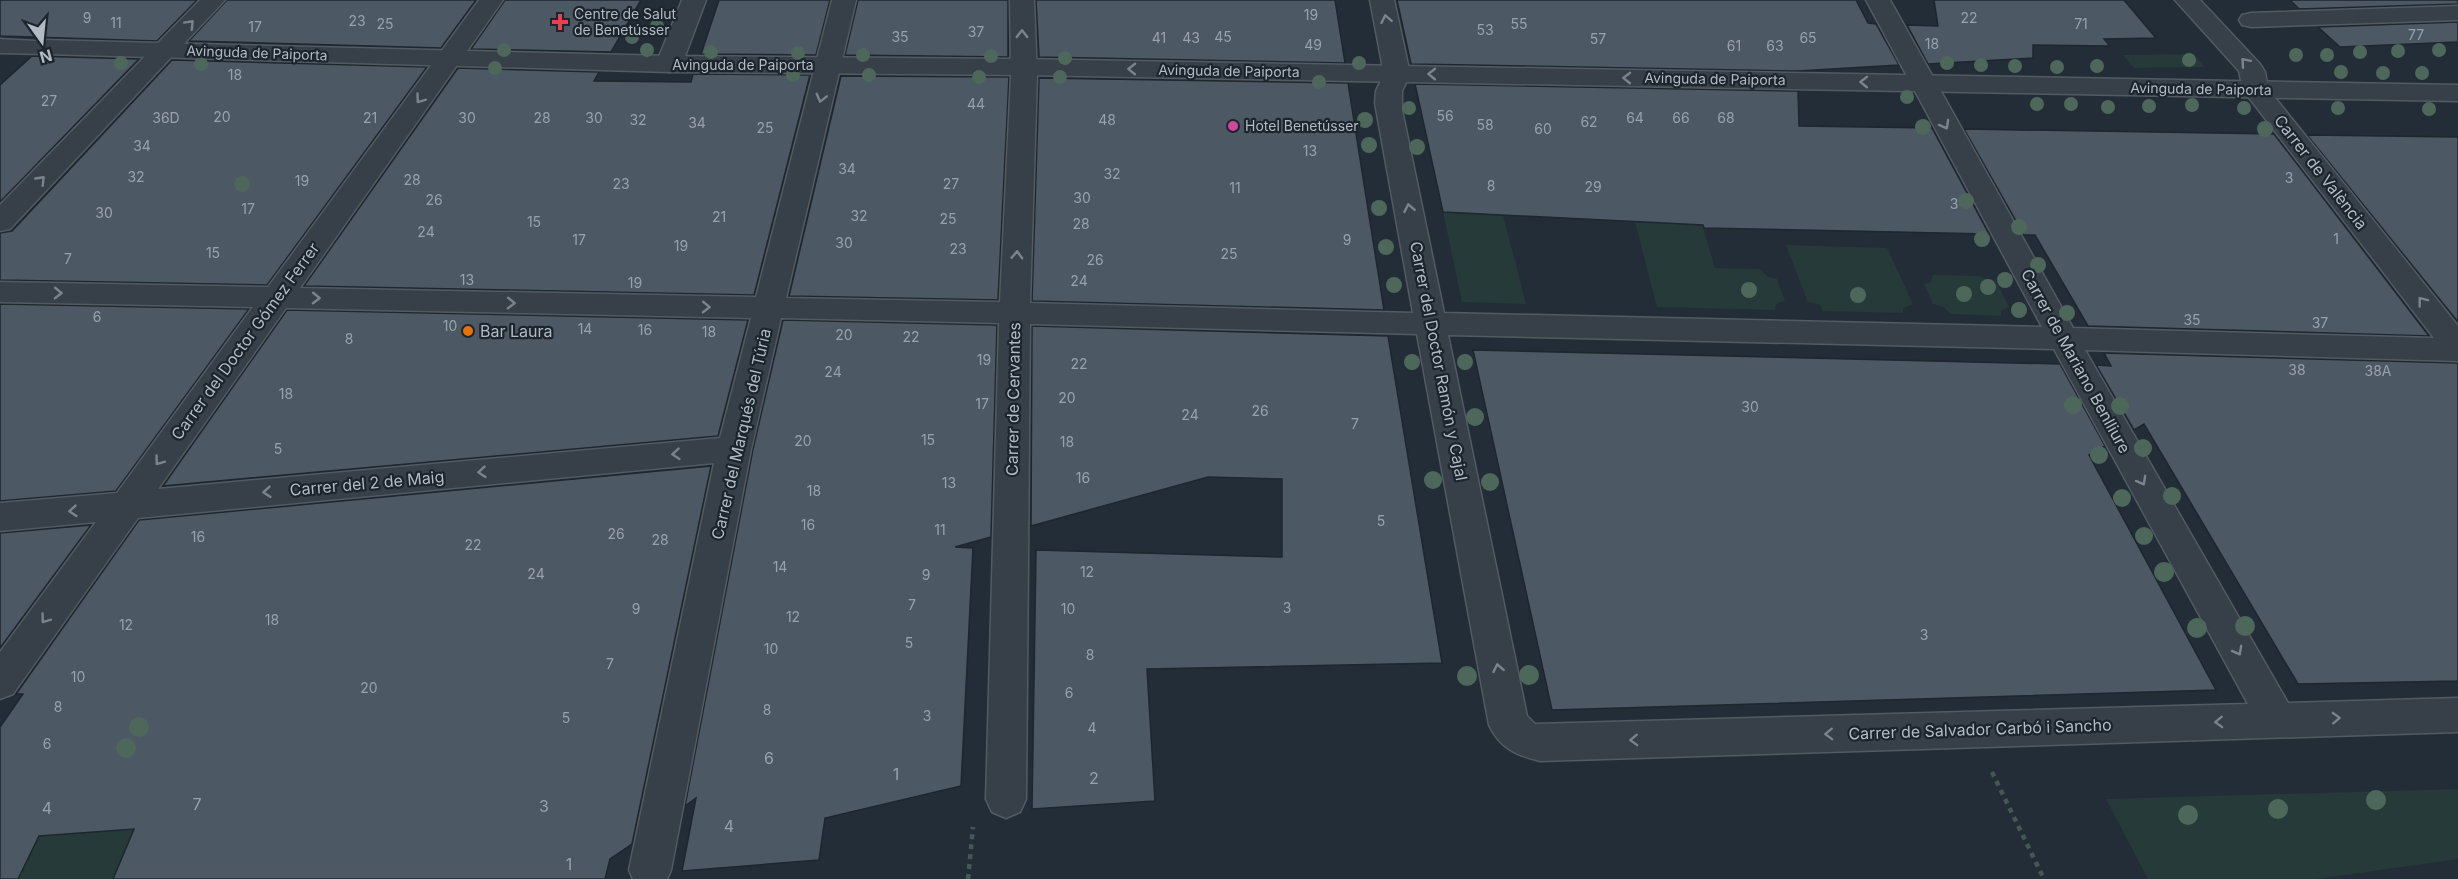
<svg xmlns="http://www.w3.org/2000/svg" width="2458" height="879" viewBox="0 0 2458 879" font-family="Inter,sans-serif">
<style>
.green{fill:#263a39}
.building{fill:#4c5863;stroke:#1e262e;stroke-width:1.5}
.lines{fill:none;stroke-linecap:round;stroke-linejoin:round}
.pedestrian-casing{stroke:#525a62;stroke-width:3}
.minor-casing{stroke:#525a62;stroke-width:3}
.tertiary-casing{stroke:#525a62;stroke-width:3}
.path{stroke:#455757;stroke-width:4.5;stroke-dasharray:5 5;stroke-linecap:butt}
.pedestrian{fill:#373f48;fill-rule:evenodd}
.minor{fill:#373f48;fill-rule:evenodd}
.tertiary{fill:#373f48;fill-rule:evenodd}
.tree{fill:#4e675b}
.oneway{stroke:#7b838c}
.health-dot{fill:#e0444e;stroke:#1c242c;stroke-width:2}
.hotel-dot{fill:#d1479c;stroke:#1c242c;stroke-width:2}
.food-dot{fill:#e8710a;stroke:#1c242c;stroke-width:2}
.labels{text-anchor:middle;stroke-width:4.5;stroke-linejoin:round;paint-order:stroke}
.far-poi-label{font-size:14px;fill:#b2bac4;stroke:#1c242c;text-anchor:start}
.number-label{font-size:14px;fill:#98a2ac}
.far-street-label{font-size:14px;fill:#b2bac4;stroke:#1c242c}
.street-label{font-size:16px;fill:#b2bac4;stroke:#1c242c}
.poi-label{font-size:16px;fill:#b2bac4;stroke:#1c242c;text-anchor:start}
.near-number-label{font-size:16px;fill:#98a2ac}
</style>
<rect width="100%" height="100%" fill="#232d37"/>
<g class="green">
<polygon points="2194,54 2205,67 2134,68 2123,55"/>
<polygon points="1619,160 1684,164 1715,268 1760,269 1768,277 1777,279 1785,301 1776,304 1775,310 1657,307"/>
<polygon points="1443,212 1503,215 1526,304 1462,302"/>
<polygon points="1786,245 1887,248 1913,304 1903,308 1903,313 1823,311 1820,305 1808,302"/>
<polygon points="1933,275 1980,276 1998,285 2009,307 2001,311 2001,316 1950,314 1944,307 1933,304 1924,284 1931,282"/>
<polygon points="2458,789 2458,859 2317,879 2148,879 2106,799"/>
<polygon points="134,829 113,879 18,879 40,834"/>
</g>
<g class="building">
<polygon points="0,0 197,0 157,41 0,36"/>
<polygon points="227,0 476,0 441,48 189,41"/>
<polygon points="505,0 641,0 611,52 471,49"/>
<polygon points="719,0 830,0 816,55 701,54"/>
<polygon points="858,0 1008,0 1008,57 845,55"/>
<polygon points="1036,0 1335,0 1345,63 1039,57"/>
<polygon points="1397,0 1856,0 1868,23 1876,24 1899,65 1798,71 1411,64"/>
<polygon points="1934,0 2124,0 2156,38 2104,39 2110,46 2033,45 2033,58 1928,64 1907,25 1938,26"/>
<polygon points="2290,0 2458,0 2458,4 2299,9"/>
<polygon points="2458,22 2458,42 2340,47 2318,27"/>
<polygon points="32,56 139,59 0,202 0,85"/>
<polygon points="172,60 427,67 267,285 0,280 0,233 12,231"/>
<polygon points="458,68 599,72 594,81 691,82 693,74 810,75 754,295 304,286"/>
<polygon points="841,76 1009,77 998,300 789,296"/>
<polygon points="1039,78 1348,83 1384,310 1032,301"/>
<polygon points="1415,84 1798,91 1799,126 1932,128 1989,234 1704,228 1703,225 1443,212"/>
<polygon points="1964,129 2274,134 2429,336 2088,326 2035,235 2024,235"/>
<polygon points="2307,135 2458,137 2458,322"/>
<polygon points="0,304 249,309 116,491 0,501"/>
<polygon points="287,310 748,320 718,436 163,486"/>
<polygon points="783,320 997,325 991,537 955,547 973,548 961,786 825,818 819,860 682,871 696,798 685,806 753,449"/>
<polygon points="1032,326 1388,336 1442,663 1147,669 1155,801 1032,809 1036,550 1282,557 1282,479 1208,477 1031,526"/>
<polygon points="1473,350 2060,364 2105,446 2089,455 2216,690 1552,710"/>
<polygon points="2104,353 2458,363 2458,681 2298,684 2144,424 2134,430 2096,365 2111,366"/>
<polygon points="711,466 632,844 610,859 605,879 113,879 134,829 39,836 18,879 0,879 0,727 23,694 16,694 139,520"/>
<polygon points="91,525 0,648 0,533"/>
</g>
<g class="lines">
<defs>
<polygon id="pedestrian" points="2458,6 2458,20 2251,27 2242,25 2239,20 2242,15 2251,13"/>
<g id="minor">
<polygon points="200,0 225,0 10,229 0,231 0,205"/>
<path d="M479,0H503L300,288L756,297L832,0H856L786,298L1000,302L1011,76L1010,0H1034L1037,76L1030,303L1413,313L1375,103L1376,91L1384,74L1370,0H1394L1410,74L1402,91V110L1444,313L2042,327L1866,0H1890L2073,328L2434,338L2247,95L2243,90L2239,71L2175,0H2200L2260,64L2265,72L2268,89L2458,326V361L2085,350L2288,703L2458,698V732L1540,761C1516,755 1500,748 1489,725L1417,334L1030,324L1026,799L1020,812L1006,818L992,812L986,799L999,323L781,318L751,449L671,870L667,879H633L629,870L714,463L138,518L13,694L0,699V652L96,522L0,531V503L117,493L253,307L0,302V282L268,287ZM286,308L751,318L720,438L158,489ZM1448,335L2054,349L2248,704L1535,724L1527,716Z"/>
<polygon points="682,0 706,0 682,64 678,69 669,72 660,69 656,64"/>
<polygon points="0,39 53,42 56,47 53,52 44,54 0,53"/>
</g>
<polygon id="tertiary" points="44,40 669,56 1022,59 2458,85 2458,101 1022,75 669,72 44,54 35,52 32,47 35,42"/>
</defs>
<use href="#pedestrian" class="pedestrian-casing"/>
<use href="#minor" class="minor-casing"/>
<use href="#tertiary" class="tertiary-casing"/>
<g class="path">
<polyline points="1992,772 2044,879"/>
<polyline points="968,879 973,827"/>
</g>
<use href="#pedestrian" class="pedestrian"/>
<use href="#minor" class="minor"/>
<use href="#tertiary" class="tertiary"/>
</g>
<g class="tree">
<circle cx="657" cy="26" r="7"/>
<circle cx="632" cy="37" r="7"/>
<circle cx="504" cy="50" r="7"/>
<circle cx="647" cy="50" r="7"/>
<circle cx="2439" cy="50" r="7"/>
<circle cx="2398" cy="51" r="7"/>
<circle cx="711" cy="52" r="7"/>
<circle cx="2360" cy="52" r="7"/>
<circle cx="798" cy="53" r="7"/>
<circle cx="863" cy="55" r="7"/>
<circle cx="2296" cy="55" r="7"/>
<circle cx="2327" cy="55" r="7"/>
<circle cx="991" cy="56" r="7"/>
<circle cx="1065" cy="58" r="7"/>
<circle cx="2189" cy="60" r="7"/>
<circle cx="121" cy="63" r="7"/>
<circle cx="1359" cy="63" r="7"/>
<circle cx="1947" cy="63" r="7"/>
<circle cx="201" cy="64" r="7"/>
<circle cx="1981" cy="65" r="7"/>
<circle cx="2015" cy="66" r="7"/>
<circle cx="2097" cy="66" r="7"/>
<circle cx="2057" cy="67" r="7"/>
<circle cx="495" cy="68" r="7"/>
<circle cx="2341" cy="72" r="7"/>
<circle cx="2383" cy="73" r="7"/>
<circle cx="2422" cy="73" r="7"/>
<circle cx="793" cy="75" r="7"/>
<circle cx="869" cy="75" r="7"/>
<circle cx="979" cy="77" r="7"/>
<circle cx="1060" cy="77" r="7"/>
<circle cx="1319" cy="82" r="7"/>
<circle cx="1907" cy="97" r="7"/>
<circle cx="2037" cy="104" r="7"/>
<circle cx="2071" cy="104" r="7"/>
<circle cx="2192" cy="105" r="7"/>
<circle cx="2149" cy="106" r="7"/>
<circle cx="2108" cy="107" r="7"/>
<circle cx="1409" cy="108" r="7"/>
<circle cx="2244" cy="108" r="7"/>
<circle cx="2338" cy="108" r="7"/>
<circle cx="2429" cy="109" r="7"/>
<circle cx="1365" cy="120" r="8"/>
<circle cx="1923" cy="127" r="8"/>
<circle cx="2265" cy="129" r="8"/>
<circle cx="1369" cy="145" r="8"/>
<circle cx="1417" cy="147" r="8"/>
<circle cx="242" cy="184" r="8"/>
<circle cx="1966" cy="201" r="8"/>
<circle cx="1379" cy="208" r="8"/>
<circle cx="2019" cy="227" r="8"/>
<circle cx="1982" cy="239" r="8"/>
<circle cx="1386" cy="247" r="8"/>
<circle cx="2038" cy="265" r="8"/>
<circle cx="2005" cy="280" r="8"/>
<circle cx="1394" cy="285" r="8"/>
<circle cx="1988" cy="287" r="8"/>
<circle cx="1749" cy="290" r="8"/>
<circle cx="1964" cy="294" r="8"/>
<circle cx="1858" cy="295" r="8"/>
<circle cx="2019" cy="310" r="8"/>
<circle cx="2067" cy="313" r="8"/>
<circle cx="1412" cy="362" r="8"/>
<circle cx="1465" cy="362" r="8"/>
<circle cx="2073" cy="405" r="9"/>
<circle cx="2120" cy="406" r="9"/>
<circle cx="1475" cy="417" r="9"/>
<circle cx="2143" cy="448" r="9"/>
<circle cx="2099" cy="455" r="9"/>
<circle cx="1433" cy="480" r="9"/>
<circle cx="1490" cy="482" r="9"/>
<circle cx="2172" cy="496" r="9"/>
<circle cx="2122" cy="498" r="9"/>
<circle cx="2144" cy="536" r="9"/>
<circle cx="2164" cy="572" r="10"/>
<circle cx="2245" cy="626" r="10"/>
<circle cx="2197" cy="628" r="10"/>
<circle cx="1529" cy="675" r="10"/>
<circle cx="1467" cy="676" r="10"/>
<circle cx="139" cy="727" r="10"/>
<circle cx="126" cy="748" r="10"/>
<circle cx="2376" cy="800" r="10"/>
<circle cx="2278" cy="809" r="10"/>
<circle cx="2188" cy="815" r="10"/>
</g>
<defs><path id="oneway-chevron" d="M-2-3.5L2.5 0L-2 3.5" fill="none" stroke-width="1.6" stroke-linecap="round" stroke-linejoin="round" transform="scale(1.5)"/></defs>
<g class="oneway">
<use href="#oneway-chevron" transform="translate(1386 19) rotate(-101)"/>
<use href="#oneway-chevron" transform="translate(190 24) rotate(-47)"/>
<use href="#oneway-chevron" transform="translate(1022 34) rotate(-90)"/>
<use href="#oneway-chevron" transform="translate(2245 62) rotate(-131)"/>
<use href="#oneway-chevron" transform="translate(1132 69) rotate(-179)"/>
<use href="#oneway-chevron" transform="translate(1432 74) rotate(-179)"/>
<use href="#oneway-chevron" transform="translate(1627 78) rotate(-179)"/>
<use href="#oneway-chevron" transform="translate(1864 82) rotate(-179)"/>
<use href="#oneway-chevron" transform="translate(821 98) rotate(104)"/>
<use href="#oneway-chevron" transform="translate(420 99) rotate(126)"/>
<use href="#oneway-chevron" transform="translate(1945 125) rotate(61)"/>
<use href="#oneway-chevron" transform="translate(41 180) rotate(-46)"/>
<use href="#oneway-chevron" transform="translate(1409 208) rotate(-101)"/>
<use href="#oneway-chevron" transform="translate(1017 255) rotate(-88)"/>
<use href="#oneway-chevron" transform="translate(58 293) rotate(1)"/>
<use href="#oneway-chevron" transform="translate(316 298) rotate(1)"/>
<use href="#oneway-chevron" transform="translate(2422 301) rotate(-128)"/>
<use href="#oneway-chevron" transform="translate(511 303) rotate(1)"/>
<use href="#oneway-chevron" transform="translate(706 307) rotate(1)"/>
<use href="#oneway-chevron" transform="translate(676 454) rotate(175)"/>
<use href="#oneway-chevron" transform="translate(159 461) rotate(126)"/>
<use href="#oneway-chevron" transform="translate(482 472) rotate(175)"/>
<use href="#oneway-chevron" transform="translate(2142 481) rotate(61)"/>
<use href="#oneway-chevron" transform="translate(267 492) rotate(175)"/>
<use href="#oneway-chevron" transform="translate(73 511) rotate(175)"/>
<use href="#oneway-chevron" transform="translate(45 619) rotate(126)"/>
<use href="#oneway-chevron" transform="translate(2238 651) rotate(61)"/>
<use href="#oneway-chevron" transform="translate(1498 668) rotate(-101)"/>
<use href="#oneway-chevron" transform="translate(2336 718) rotate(-2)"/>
<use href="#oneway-chevron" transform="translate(2219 722) rotate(178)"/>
<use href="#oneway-chevron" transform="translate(1829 734) rotate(178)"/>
<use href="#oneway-chevron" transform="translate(1634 740) rotate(178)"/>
</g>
<path class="health-dot" d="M557 13h6v6h6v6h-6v6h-6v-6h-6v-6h6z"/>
<circle class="hotel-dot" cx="1233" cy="126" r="6"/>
<circle class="food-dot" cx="468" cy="331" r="6"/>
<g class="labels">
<g class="far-poi-label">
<text x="574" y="19">Centre de Salut<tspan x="574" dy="16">de Benetússer</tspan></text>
<text x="1245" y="131">Hotel Benetússer</text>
</g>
<g class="number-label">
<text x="1311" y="20">19</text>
<text x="87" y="23">9</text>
<text x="1969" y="23">22</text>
<text x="357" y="26">23</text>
<text x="116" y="28">11</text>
<text x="385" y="29">25</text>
<text x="1519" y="29">55</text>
<text x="2081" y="29">71</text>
<text x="255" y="32">17</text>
<text x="1485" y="35">53</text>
<text x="976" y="37">37</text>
<text x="2416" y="40">77</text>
<text x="900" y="42">35</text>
<text x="1223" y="42">45</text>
<text x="1159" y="43">41</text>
<text x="1191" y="43">43</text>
<text x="1808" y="43">65</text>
<text x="1598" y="44">57</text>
<text x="1932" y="49">18</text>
<text x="1313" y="50">49</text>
<text x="1734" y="51">61</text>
<text x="1775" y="51">63</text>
<text x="235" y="80">18</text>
<text x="49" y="106">27</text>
<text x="976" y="109">44</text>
<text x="1445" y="121">56</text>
<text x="222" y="122">20</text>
<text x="166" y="123">36D</text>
<text x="370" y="123">21</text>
<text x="467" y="123">30</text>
<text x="542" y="123">28</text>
<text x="594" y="123">30</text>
<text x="1635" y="123">64</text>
<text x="1681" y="123">66</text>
<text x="1726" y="123">68</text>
<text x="638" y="125">32</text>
<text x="1107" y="125">48</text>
<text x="1589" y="127">62</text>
<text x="697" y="128">34</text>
<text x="1485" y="130">58</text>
<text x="765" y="133">25</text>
<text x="1543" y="134">60</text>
<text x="142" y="151">34</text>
<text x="1310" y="156">13</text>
<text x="847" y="174">34</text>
<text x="1112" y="179">32</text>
<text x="136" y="182">32</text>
<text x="2289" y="183">3</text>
<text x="412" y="185">28</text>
<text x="302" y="186">19</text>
<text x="621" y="189">23</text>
<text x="951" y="189">27</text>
<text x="1491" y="191">8</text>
<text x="1593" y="192">29</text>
<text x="1235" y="193">11</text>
<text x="1082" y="203">30</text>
<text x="434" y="205">26</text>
<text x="1954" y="209">3</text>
<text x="248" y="214">17</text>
<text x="104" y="218">30</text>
<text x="859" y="221">32</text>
<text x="719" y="222">21</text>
<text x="948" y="224">25</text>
<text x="534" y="227">15</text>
<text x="1081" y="229">28</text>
<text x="426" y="237">24</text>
<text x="2336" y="244">1</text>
<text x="579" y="245">17</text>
<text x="1347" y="245">9</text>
<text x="844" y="248">30</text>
<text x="681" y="251">19</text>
<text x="958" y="254">23</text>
<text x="213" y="258">15</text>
<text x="1229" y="259">25</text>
<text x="68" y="264">7</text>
<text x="1095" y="265">26</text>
<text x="467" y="285">13</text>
<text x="1079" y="286">24</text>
<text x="635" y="288">19</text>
<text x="97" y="322">6</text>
<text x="2192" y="325">35</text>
<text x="2320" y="328">37</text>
<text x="450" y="331">10</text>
<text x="585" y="334">14</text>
<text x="645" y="335">16</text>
<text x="709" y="337">18</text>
<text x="844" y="340">20</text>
<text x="911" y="342">22</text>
<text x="349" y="344">8</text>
<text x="984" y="365">19</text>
<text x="1079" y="369">22</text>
<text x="2297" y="375">38</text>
<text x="2378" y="376">38A</text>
<text x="833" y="377">24</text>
<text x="286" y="399">18</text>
<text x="1067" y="403">20</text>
<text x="982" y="409">17</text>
<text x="1750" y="412">30</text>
<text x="1260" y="416">26</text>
<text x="1190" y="420">24</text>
<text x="1355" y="429">7</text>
<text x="928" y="445">15</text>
<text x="803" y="446">20</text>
<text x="1067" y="447">18</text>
<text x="278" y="454">5</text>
<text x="1083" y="483">16</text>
<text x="949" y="488">13</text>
<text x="814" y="496">18</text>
<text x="1381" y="526">5</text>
<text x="808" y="530">16</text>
<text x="940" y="535">11</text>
<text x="616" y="539">26</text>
<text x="198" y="542">16</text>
<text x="660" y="545">28</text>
<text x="473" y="550">22</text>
<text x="780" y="572">14</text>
<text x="1087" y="577">12</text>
<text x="536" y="579">24</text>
<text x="926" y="580">9</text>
<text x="912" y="610">7</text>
<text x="1287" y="613">3</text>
<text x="636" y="614">9</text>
<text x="1068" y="614">10</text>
<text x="793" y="622">12</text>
<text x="272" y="625">18</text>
<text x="126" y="630">12</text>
<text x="1924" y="640">3</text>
<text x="909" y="648">5</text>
<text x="771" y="654">10</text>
<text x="1090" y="660">8</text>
<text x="610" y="669">7</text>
<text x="78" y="682">10</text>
<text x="369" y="693">20</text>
<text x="1069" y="698">6</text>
<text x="58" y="712">8</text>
<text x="767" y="715">8</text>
<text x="927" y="721">3</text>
<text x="566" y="723">5</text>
<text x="1092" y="733">4</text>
<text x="47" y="749">6</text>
</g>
<g class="far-street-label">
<text transform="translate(257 53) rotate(2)" y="5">Avinguda de Paiporta</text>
<text x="743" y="70">Avinguda de Paiporta</text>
<text transform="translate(1229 71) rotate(1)" y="5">Avinguda de Paiporta</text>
<text transform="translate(1715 79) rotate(1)" y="5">Avinguda de Paiporta</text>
<text transform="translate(2201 89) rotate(1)" y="5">Avinguda de Paiporta</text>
</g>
<g class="street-label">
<text transform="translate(2321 172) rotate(52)" y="6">Carrer de València</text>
<text transform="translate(245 341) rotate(-54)" y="6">Carrer del Doctor Gómez Ferrer</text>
<text transform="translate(1439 361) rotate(79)" y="6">Carrer del Doctor Ramón y Cajal</text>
<text transform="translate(2076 361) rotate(61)" y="6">Carrer de Mariano Benlliure</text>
<text transform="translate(1013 399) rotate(-89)" y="6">Carrer de Cervantes</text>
<text transform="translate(741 434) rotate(-77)" y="6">Carrer del Marqués del Túria</text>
<text transform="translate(367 483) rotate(-5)" y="6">Carrer del 2 de Maig</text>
<text transform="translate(1980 729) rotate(-2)" y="6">Carrer de Salvador Carbó i Sancho</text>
</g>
<g class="poi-label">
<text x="480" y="337">Bar Laura</text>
</g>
<g class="near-number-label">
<text x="769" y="764">6</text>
<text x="896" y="780">1</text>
<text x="1094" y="784">2</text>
<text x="197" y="810">7</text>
<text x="544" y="812">3</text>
<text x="47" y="814">4</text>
<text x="729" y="832">4</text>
<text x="569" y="870">1</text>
</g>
</g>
<g transform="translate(42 42) rotate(165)" stroke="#1c242c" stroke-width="4.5" paint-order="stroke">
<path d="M0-4.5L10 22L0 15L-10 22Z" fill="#b2bac4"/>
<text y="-9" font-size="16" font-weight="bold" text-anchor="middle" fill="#b2bac4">N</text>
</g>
</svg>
